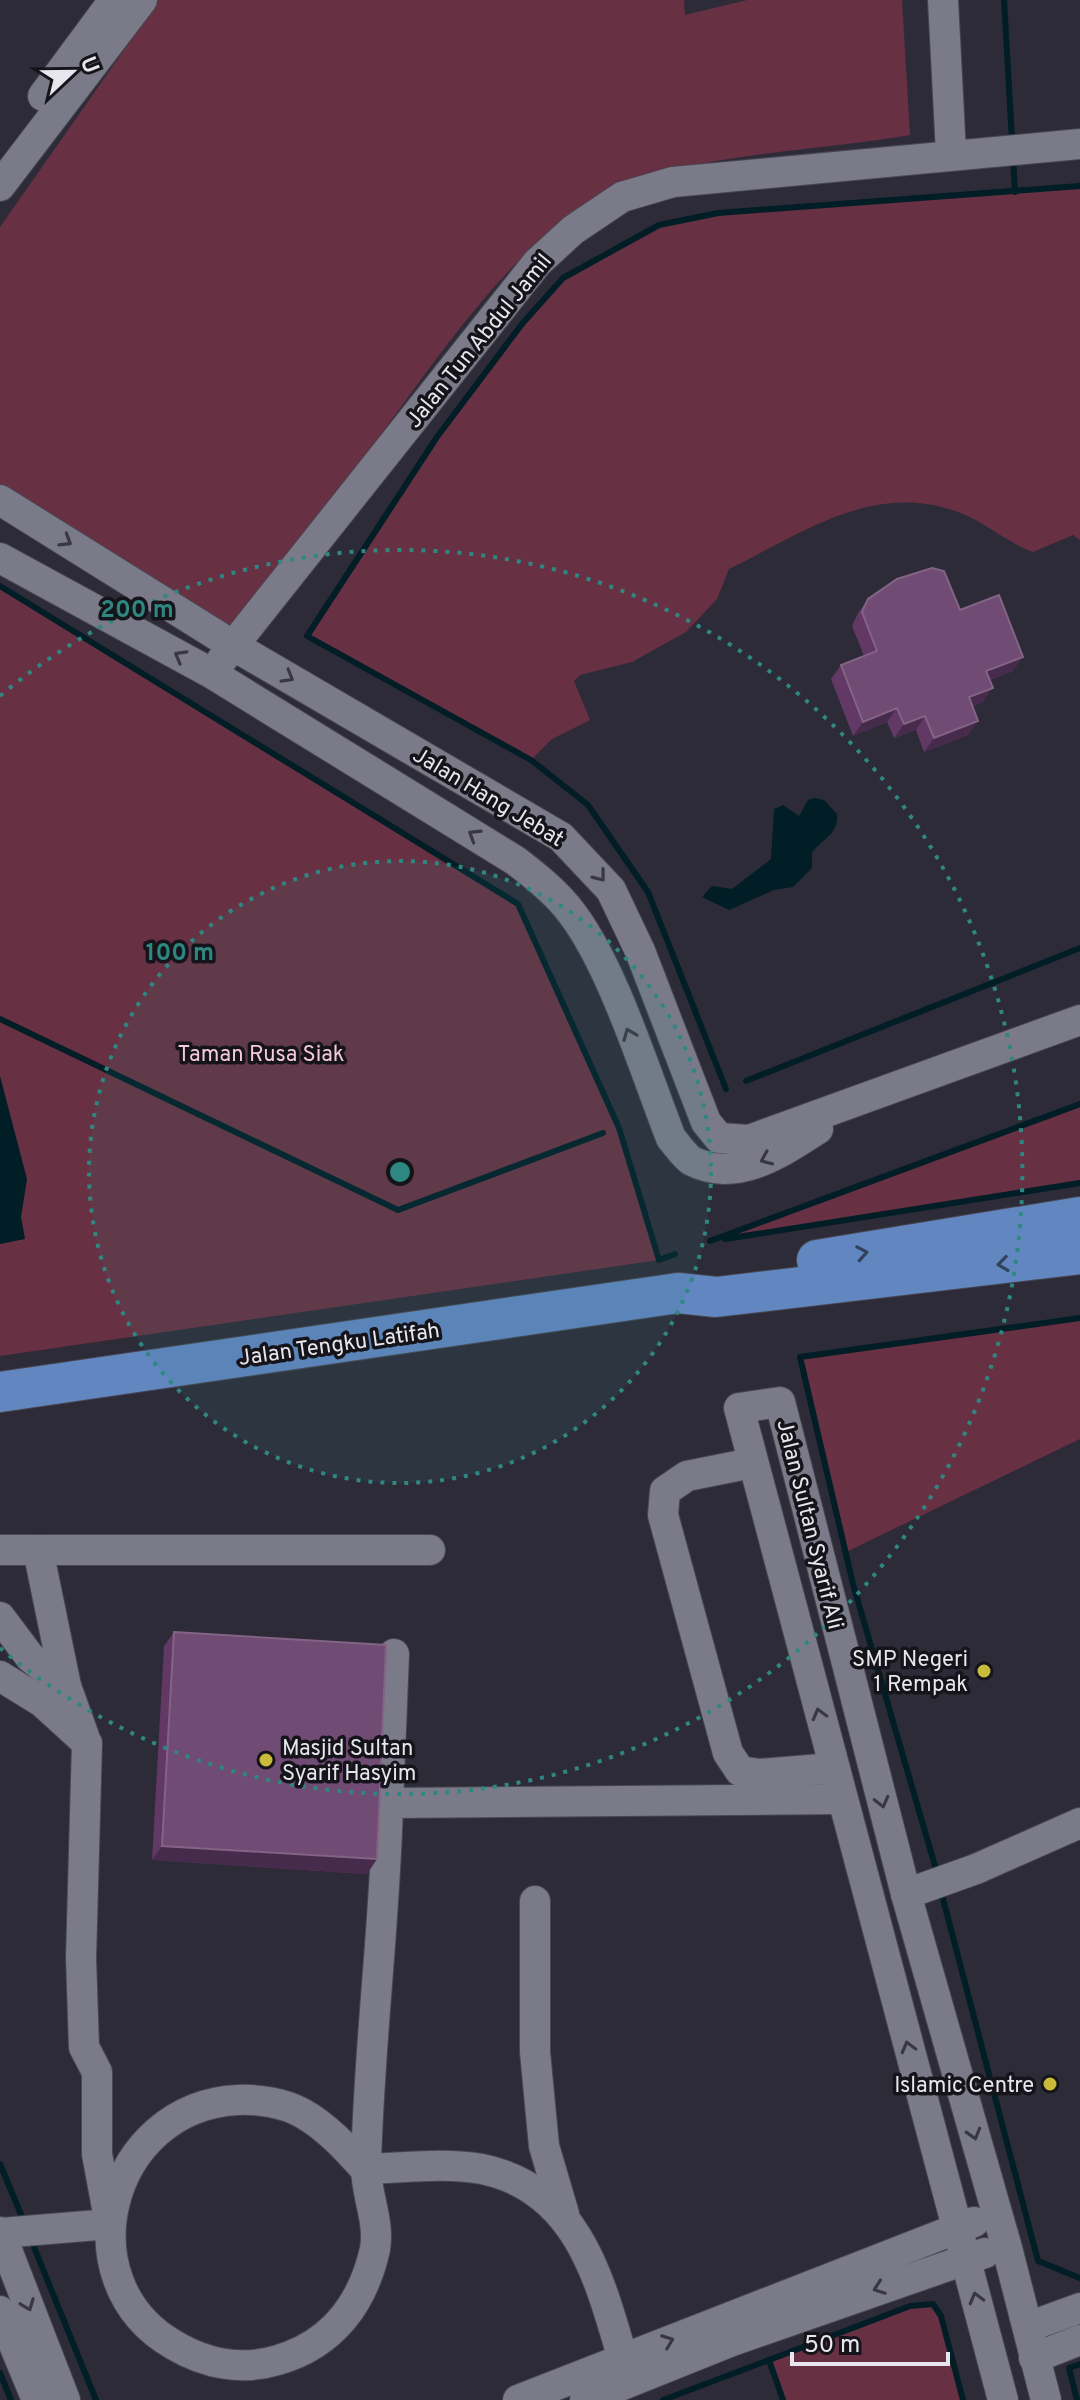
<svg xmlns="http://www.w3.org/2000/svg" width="1080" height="2400" viewBox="0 0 1080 2400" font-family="Overpass,sans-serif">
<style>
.green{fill:#683043}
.water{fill:#011d26}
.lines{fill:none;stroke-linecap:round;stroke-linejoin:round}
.stream{stroke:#011d26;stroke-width:6}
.minor-casing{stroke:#474651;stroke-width:32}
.major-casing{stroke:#474651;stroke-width:42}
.minor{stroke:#7b7a89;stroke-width:30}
.major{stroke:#6186c0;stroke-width:40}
.wall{fill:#623864}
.shaded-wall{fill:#472b4c}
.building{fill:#704b73;stroke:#836386;stroke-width:2}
.oneway{stroke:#393841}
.oneway2{stroke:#33425c}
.ring{fill:none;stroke:#2f8781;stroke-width:4;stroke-dasharray:4 8}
.poi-dot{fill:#c8bb3b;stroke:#15141a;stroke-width:3}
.labels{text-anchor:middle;stroke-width:7;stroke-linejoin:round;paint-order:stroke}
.street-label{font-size:22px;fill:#e7e6ee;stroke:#15141a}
.park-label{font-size:22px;fill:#f4c9d5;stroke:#15141a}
.poi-label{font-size:22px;fill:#e7e6ee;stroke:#15141a;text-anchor:end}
.centre{fill:#2f8781;stroke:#15141a;stroke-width:4}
.ring-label{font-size:24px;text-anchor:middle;font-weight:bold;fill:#2f8781;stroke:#15141a;stroke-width:7;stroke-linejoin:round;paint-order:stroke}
</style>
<rect width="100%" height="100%" fill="#2d2b38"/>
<g class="green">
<path d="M155,0H684L685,15L747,0H902L910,135C825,150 716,153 636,180C532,214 442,352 379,437C331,502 282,566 234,631L0,490V227L129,43Z"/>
<path d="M1080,186V540L1073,535L1033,552C1006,542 985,522 958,512C872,481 803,533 729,569L717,599L686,632L632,662L580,675L574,681L590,720L552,739L531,760L307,636L437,437L522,324L563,278L659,225L718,213Z"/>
<polygon points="0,586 518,904 619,1128 659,1260 0,1356"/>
<polygon points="1080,1104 1080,1183 710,1241 752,1225"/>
<polygon points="1080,1318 1080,1439 846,1552 800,1357"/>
<polygon points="933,2304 941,2316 965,2400 783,2400 769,2360 910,2306"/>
</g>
<g class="water">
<path d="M814,798L824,800L837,814C839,835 821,839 812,853V868L793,887L774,890L729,910L702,897L712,886L732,889L771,859L774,809L783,805L799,816L808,800Z"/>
<polygon points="0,1076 27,1179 21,1217 25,1239 0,1244"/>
</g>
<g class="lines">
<g class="stream">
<polyline points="1004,0 1012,140"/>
<polyline points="1013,159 1015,192"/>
<polyline points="0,586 518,904 619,1128 659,1260 675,1254"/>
<polyline points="0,1019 398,1210 603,1133"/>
<polyline points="746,1081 1080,948"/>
<polyline points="726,1089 648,892 588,805 531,760 307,636 437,437 522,324 563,278 659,225 718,213 1080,186"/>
<polyline points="725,1239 1080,1183"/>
<polyline points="710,1241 1080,1104"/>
<polyline points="935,1866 853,1584 800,1357 1080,1318"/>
<polyline points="943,1899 1038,2261 1080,2278"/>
<polyline points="0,2164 22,2217"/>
<polyline points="34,2247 96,2400"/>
<polyline points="769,2360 910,2306 933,2304 941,2316 963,2400"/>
<polyline points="0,2373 11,2400"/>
<polyline points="663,2400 769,2360 783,2400"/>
<polyline points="1077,2400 1069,2368 1080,2364"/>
</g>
<defs>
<g id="minor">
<polyline points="943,0 951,153"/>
<polyline points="43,96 114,0"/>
<polyline points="0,186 142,0"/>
<polyline points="0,500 234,646 561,837 611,890 640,951 706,1122 719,1138 749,1140 1080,1020"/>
<path d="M0,558L211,673L516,861C534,875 552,889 567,907C611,960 645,1072 671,1138C677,1145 685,1157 692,1161C737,1184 782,1152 818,1129"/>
<polyline points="221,661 537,263 573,230 622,197 673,182 1080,144"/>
<polyline points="752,1463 687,1476 665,1491 663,1515 728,1753 740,1771 759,1774 833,1768"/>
<polyline points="0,1550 430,1550"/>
<polyline points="38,1550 66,1686"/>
<polyline points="0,1617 30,1657 66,1686 84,1736"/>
<polyline points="0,1676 42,1702 87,1743 81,1958 84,2047 97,2072 97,2154 110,2224 0,2233"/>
<polyline points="388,1803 394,1654"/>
<polyline points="906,1894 976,1869 1080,1823"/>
<polyline points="535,1901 535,2052 544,2146 564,2214"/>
<path d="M365,2169C346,2148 327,2127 302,2113C284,2103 259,2099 238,2100C108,2106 62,2281 174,2345C206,2364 242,2371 278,2360C333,2344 363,2303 375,2249C380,2220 365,2193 366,2165C369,2044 385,1924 388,1803L842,1799"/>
<path d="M365,2169C403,2168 444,2162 482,2169C584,2190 602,2291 628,2376"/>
<polyline points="0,2232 65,2400"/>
<polyline points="0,2311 37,2400"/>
<polyline points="1028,2327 1080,2308"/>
<polyline points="1034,2358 1080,2340"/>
<polyline points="518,2400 974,2222"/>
<polyline points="585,2400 732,2341 985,2253"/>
<polyline points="1003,2400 739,1408 780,1402 906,1894 1007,2248 1046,2400"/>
</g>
<g id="major">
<polyline points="817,1260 1080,1217"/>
<polyline points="0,1392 678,1293 716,1297 1080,1254"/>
</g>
</defs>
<use href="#minor" class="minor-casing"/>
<use href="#major" class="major-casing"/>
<use href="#minor" class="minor"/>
<use href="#major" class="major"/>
</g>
<g class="wall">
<polygon points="868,599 960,610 1013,671 990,680 983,702 973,706 968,735 924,752 916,730 894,738 887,722 853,736 831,679 841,665 864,656 852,626 858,613"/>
<polygon points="174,1632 367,1874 152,1860 164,1646"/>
</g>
<g class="shaded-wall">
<polygon points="1023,657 1013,671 976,685 986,671"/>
<polygon points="993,688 983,702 959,711 969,697"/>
<polygon points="897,708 887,722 853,736 863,722"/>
<polygon points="925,716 916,730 894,738 904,724"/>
<polygon points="978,721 968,735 924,752 934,738"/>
<polygon points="162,1846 377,1859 367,1874 152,1860"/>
</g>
<g class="building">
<polygon points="932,568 944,571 960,610 999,595 1023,657 986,671 993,688 969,697 978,721 934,738 925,716 904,724 897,708 863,722 841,665 877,651 862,612 868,599 897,579"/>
<polygon points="174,1632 386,1645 377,1859 162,1846"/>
</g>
<defs><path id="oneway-chevron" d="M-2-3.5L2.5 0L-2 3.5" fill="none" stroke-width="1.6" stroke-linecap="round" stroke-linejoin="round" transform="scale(2)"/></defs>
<g class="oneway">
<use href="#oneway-chevron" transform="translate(66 541) rotate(32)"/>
<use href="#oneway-chevron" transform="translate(180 656) rotate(-151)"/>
<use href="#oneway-chevron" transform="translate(288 677) rotate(30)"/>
<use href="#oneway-chevron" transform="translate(474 835) rotate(-148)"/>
<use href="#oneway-chevron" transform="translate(600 876) rotate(52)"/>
<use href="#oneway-chevron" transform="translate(629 1034) rotate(-112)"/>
<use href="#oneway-chevron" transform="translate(766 1159) rotate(157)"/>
<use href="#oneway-chevron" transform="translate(819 1714) rotate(-105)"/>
<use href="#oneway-chevron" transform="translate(882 1802) rotate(76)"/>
<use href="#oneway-chevron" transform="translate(908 2047) rotate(-105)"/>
<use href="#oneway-chevron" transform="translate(974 2134) rotate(74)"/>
<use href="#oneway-chevron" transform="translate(879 2288) rotate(160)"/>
<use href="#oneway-chevron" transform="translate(976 2298) rotate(-105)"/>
<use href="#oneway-chevron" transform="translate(28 2305) rotate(69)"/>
<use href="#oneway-chevron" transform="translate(668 2341) rotate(-21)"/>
</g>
<g class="oneway2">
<use href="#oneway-chevron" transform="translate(862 1253) rotate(-10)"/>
<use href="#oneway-chevron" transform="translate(1003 1264) rotate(173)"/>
</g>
<circle cx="400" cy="1172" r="311" fill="#2f8781" fill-opacity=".12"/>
<g class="ring">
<circle cx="400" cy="1172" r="311"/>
<path d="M0 696A622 622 0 1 1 0 1648"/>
</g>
<g class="poi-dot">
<circle cx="984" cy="1671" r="8"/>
<circle cx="266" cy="1760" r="8"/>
<circle cx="1050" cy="2084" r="8"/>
</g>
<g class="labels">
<g class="street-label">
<text transform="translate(478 340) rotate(-51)" y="8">Jalan Tun Abdul Jamil</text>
<text transform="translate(489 796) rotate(31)" y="8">Jalan Hang Jebat</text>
<text transform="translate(339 1343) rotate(-8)" y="8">Jalan Tengku Latifah</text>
<text transform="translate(811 1524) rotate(76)" y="8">Jalan Sultan Syarif Ali</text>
</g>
<g class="park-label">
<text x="261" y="1061">Taman Rusa Siak</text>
</g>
<g class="poi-label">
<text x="968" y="1666">SMP Negeri<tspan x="968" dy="25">1 Rempak</tspan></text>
<text x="282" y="1755" text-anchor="start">Masjid Sultan<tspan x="282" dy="25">Syarif Hasyim</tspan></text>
<text x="1034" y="2092">Islamic Centre</text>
</g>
</g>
<circle cx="400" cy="1172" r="12" class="centre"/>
<g class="ring-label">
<text x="137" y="617">200 m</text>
<text x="180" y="960">100 m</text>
</g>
<g transform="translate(72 72) rotate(68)" stroke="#15141a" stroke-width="6" paint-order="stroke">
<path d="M0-6L14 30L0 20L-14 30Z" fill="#e7e6ee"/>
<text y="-12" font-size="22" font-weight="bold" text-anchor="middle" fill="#e7e6ee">U</text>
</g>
<path d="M792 2352v12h156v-12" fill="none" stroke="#e7e6ee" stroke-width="4"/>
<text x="804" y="2352" font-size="24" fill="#e7e6ee" stroke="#15141a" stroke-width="6" paint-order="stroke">50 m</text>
</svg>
